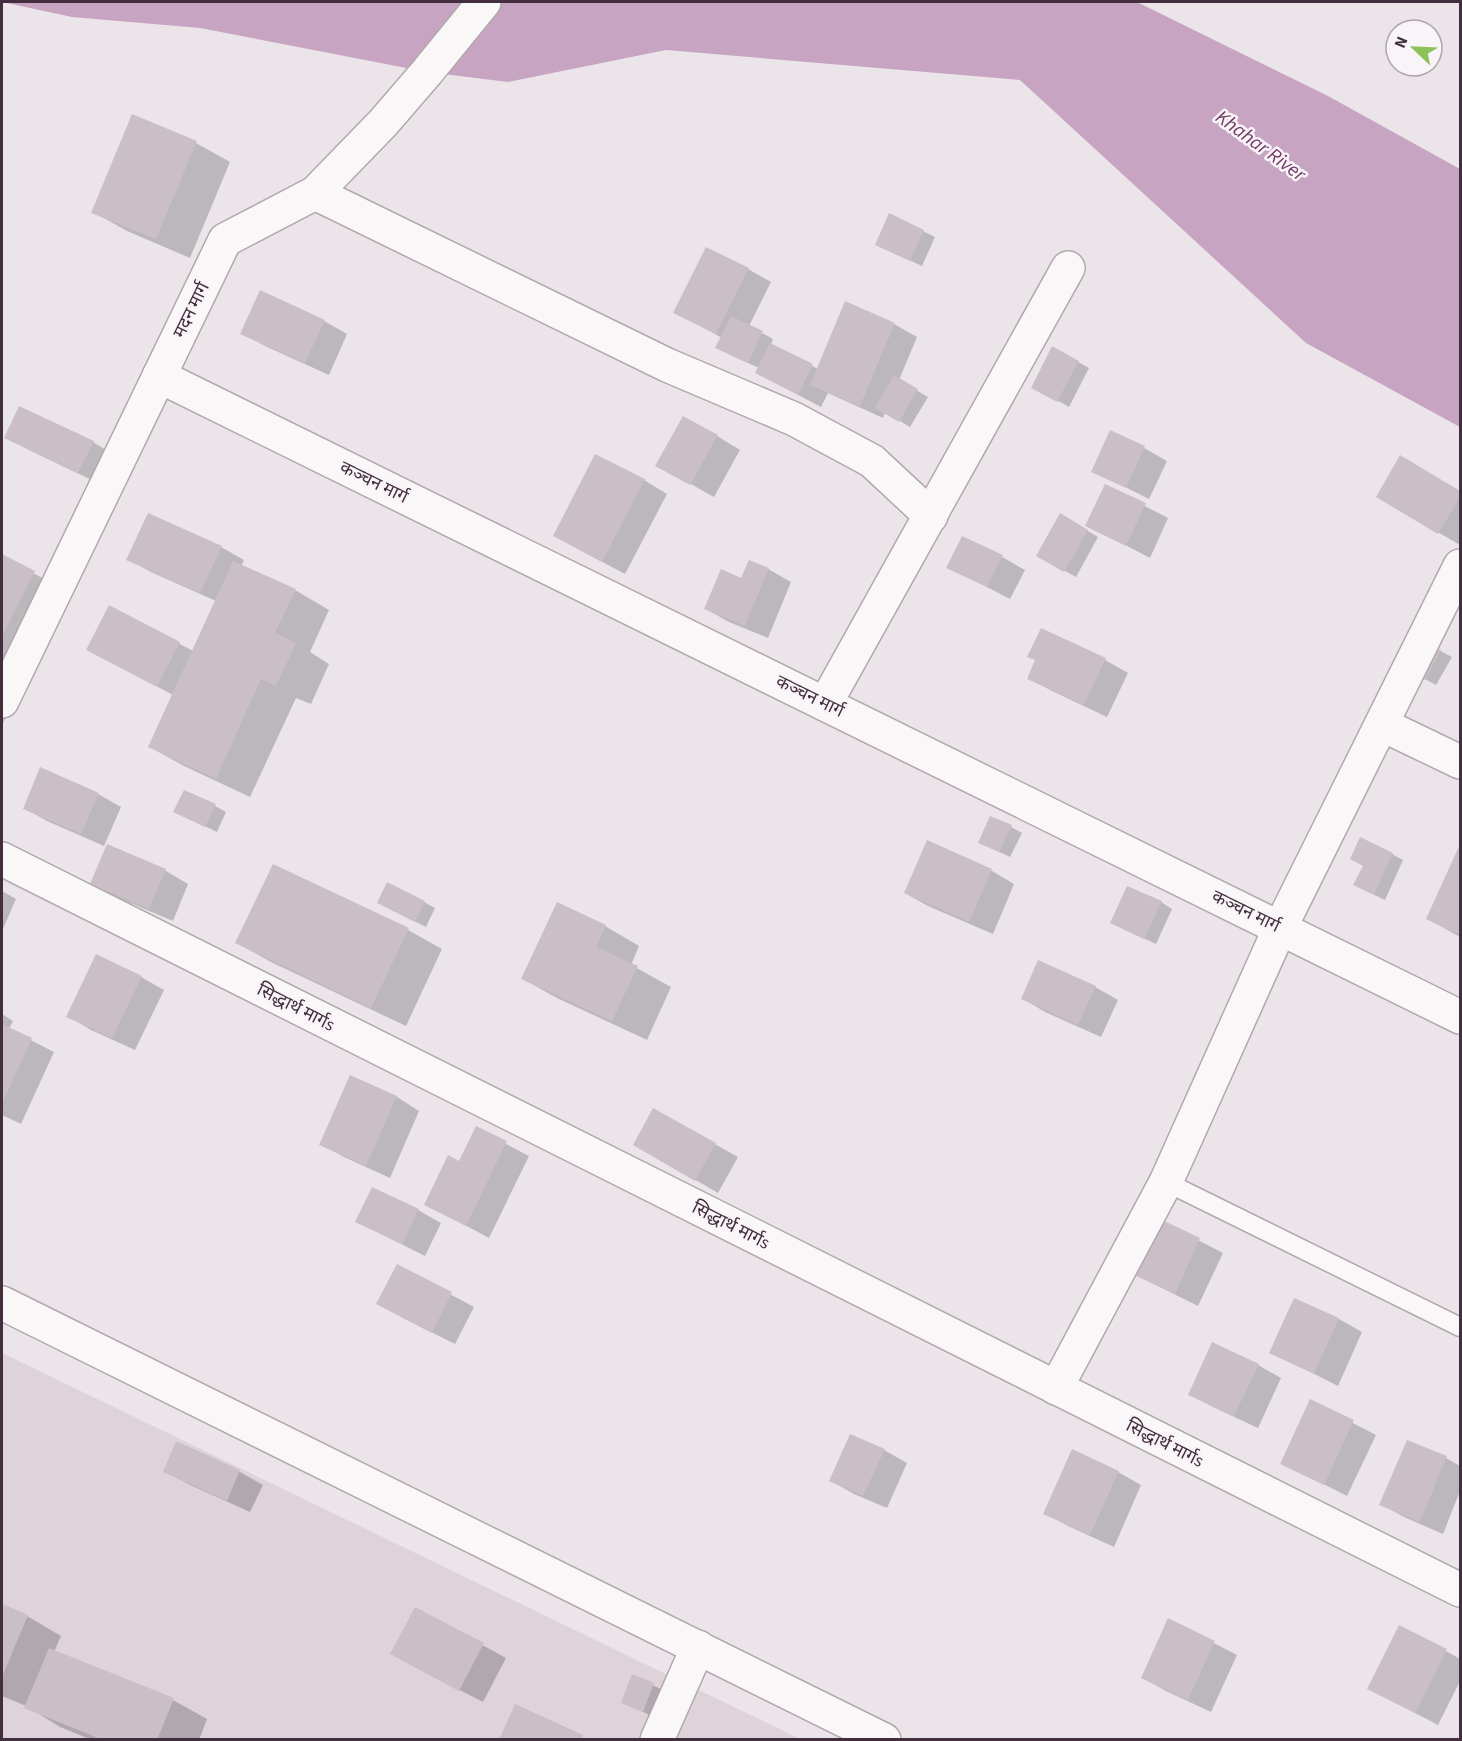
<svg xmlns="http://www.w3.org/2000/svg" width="1462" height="1741" viewBox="0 0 1462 1741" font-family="'Source Sans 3','Noto Sans Devanagari',sans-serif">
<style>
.built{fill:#ddd3d9}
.water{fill:#c7a4c1}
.shadow{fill:#0003}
.building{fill:#cabfc7}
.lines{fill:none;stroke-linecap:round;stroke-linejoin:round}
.lane-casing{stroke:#b2a7ae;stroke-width:21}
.street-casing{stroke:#b2a7ae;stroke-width:36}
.lane{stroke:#faf7f9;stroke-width:18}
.street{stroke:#faf7f9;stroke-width:33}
.labels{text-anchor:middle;stroke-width:5;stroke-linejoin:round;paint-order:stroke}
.street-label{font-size:18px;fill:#422e3c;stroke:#f8f4f7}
.water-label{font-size:20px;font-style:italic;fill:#723c67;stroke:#f8f4f7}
</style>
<rect width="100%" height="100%" fill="#ebe5e9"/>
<polygon class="built" points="2,1353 800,1739 2,1739"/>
<polygon class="water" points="2,2 1137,2 1328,96 1460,169 1460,427 1306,343 1020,80 666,50 508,82 427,72 200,28 72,17"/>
<g class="shadow">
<polygon points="196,143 230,162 190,258 127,231 93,212"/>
<polygon points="890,215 935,237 922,266 888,250"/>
<polygon points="748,269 771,282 749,326 773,339 771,345 818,369 894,324 917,337 899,380 928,397 910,427 885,412 883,418 828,393 821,407 757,373 759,368 728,354 722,338 675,312"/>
<polygon points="324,321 347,334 329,375 265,346 242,333"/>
<polygon points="1053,348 1089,368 1069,407 1033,387"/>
<polygon points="717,436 740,450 714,497 680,478"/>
<polygon points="6,437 93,442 116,456 102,485 29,450"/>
<polygon points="1144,448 1167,461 1149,499 1093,471"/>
<polygon points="1401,457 1460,492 1460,545 1378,497"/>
<polygon points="644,480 667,494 625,574 578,549"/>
<polygon points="1106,486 1168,518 1150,558 1087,525"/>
<polygon points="1061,515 1098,537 1076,577 1038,556"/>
<polygon points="221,547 244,560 241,566 295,590 329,610 310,652 329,664 311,704 296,698 250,797 184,766 150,747 173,695 88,650 110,607 193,651 216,601 151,572 128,559"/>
<polygon points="2,556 68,592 2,725"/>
<polygon points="1002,557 1025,570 1010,599 948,567"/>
<polygon points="768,569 791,582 768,638 729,622 706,609 742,580"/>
<polygon points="1427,644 1452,657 1436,685 1423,678"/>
<polygon points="1105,660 1128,673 1107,717 1052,691 1029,678"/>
<polygon points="98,794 121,807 104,846 47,821 24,808"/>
<polygon points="215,806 226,812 217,832 175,812"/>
<polygon points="1011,827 1022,833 1010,857 991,848"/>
<polygon points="927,842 992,871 1014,884 993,934 928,906 905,893"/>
<polygon points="107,846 166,871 188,884 173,921 114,896 92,883"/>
<polygon points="1460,847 1460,937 1428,919"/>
<polygon points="1392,854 1403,860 1385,900 1366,891"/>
<polygon points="274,866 408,930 442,949 406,1026 271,962 237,943"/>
<polygon points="2,891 16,899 2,931"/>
<polygon points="424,902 435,908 426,927 390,909"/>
<polygon points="1161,902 1172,909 1156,944 1123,929"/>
<polygon points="605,926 639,946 631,965 671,987 647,1040 557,998 523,979"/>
<polygon points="141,977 164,990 135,1050 91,1030 68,1016"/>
<polygon points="1095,987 1118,1000 1101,1037 1045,1012 1022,998"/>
<polygon points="2,1014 13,1021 9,1029 54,1052 21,1124 2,1115"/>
<polygon points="351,1077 397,1097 419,1111 390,1178 344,1157 321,1144"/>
<polygon points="654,1110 738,1157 718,1193 635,1145"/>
<polygon points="476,1128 529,1156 489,1238 426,1204 459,1163"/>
<polygon points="418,1210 441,1223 425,1256 357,1222"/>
<polygon points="1159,1220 1223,1253 1198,1306 1134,1274"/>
<polygon points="398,1266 474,1307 455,1344 401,1317"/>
<polygon points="1295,1299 1339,1319 1362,1332 1338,1386 1271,1352"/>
<polygon points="1258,1365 1281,1378 1258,1428 1213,1407 1190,1394"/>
<polygon points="1310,1401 1376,1435 1347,1496 1282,1463"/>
<polygon points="177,1443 240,1472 263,1485 250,1512 188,1484 165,1471"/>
<polygon points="884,1450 907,1463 887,1508 854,1494 831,1481"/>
<polygon points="1446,1458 1460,1466 1460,1491 1443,1534 1404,1517 1381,1504"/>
<polygon points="1118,1472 1141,1485 1114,1547 1068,1526 1045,1513"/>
<polygon points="2,1605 27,1616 61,1636 54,1652 173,1700 207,1719 199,1740 92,1740 60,1727 26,1706 2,1696"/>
<polygon points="416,1609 506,1658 483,1702 415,1667"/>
<polygon points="1169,1620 1237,1655 1211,1712 1166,1691 1143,1678"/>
<polygon points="1446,1651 1460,1659 1460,1681 1438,1725 1392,1701"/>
<polygon points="633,1676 665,1691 654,1717 622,1702"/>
</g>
<g class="building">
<polygon points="132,114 197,141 156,239 91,213"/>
<polygon points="889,213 924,230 910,261 875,245"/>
<polygon points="706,247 749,268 716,334 673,313"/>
<polygon points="260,290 325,320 305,363 240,334"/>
<polygon points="845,301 895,323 860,406 810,385"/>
<polygon points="731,316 763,331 748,363 715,348"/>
<polygon points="770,343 813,364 798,395 755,373"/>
<polygon points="1052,346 1079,361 1057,402 1031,388"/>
<polygon points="894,375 918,389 899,422 875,408"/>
<polygon points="19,406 94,441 78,473 4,438"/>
<polygon points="683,416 718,435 690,485 655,466"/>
<polygon points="1110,430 1145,446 1126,488 1091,472"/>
<polygon points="595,454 645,479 602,562 553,536"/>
<polygon points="1400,455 1460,491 1460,497 1438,534 1376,497"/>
<polygon points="1105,484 1146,503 1126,546 1085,526"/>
<polygon points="148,513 222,546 200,593 126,560"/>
<polygon points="1060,513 1088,530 1064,572 1036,556"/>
<polygon points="962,536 1003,555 987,587 946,568"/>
<polygon points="2,554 35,571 2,637"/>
<polygon points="749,560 769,568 745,626 704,609 721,569 741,578"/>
<polygon points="233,561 296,589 275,633 296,643 276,686 261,679 216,779 148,747"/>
<polygon points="109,605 180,642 157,687 86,650"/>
<polygon points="1041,628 1106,658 1084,705 1027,679 1035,660 1027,657"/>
<polygon points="1426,641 1441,650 1425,680 1410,672"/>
<polygon points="40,767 99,793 81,834 23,809"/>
<polygon points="184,790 216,804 205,827 173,812"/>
<polygon points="990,816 1012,825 999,852 978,843"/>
<polygon points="1360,837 1393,853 1374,895 1353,885 1363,866 1350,859"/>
<polygon points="927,840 992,869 969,922 904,893"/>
<polygon points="107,844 166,869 149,909 90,884"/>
<polygon points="1460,844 1460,935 1426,919"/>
<polygon points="273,864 409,928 371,1008 235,943"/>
<polygon points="387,882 425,901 415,922 377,903"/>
<polygon points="1127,886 1162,901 1144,939 1110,923"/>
<polygon points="557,902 606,925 596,947 638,966 612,1021 521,979"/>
<polygon points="96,954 142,976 112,1038 66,1017"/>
<polygon points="1038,960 1096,986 1078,1025 1021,999"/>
<polygon points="2,1024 32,1038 2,1104"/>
<polygon points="350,1075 397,1096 366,1166 319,1145"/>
<polygon points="653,1108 716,1143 695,1181 633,1145"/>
<polygon points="476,1126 507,1141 466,1226 424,1205 448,1155 459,1161"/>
<polygon points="372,1187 419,1209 402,1244 355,1222"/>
<polygon points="1158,1218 1200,1238 1175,1294 1132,1274"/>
<polygon points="397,1264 452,1292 432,1333 376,1304"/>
<polygon points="1294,1298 1339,1318 1314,1374 1269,1353"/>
<polygon points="1212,1342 1259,1364 1234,1416 1188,1395"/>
<polygon points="1310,1399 1354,1420 1324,1485 1280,1464"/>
<polygon points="850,1434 885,1449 863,1496 829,1481"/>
<polygon points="1407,1440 1447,1456 1420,1522 1379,1505"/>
<polygon points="176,1441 240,1470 227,1501 163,1472"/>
<polygon points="1072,1449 1119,1471 1090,1535 1043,1514"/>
<polygon points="2,1604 28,1615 2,1677"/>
<polygon points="415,1607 484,1643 459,1691 390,1654"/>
<polygon points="1168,1618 1215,1641 1188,1700 1141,1678"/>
<polygon points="1399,1625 1447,1649 1415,1713 1367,1689"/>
<polygon points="49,1648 174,1698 157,1740 103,1740 24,1708"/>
<polygon points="632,1674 654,1683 643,1712 621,1703"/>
<polygon points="515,1704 583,1735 581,1740 499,1740"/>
</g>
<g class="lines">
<defs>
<polyline id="lane" points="1166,1182 1460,1327"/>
<g id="street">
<polyline points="315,193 667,365 794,419 872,461 931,516"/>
<polyline points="159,376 1460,1017"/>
<polyline points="2,701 225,240 315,193 383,123 427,72 484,2"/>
<polyline points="825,704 1068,268"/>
<polyline points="1383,725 1460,762"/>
<polyline points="2,859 1460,1590"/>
<polyline points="2,1303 884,1740"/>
<polyline points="1056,1388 1166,1182 1280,928 1460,566"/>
<polyline points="657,1740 698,1647"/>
</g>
</defs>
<use href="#lane" class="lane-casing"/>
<use href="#street" class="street-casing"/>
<use href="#lane" class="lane"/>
<use href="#street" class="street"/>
</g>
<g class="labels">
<g class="street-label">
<text transform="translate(191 310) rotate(-64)" y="6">मदन मार्ग</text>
<text transform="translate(374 482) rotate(26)" y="6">कञ्चन मार्ग</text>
<text transform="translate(810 696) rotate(26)" y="6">कञ्चन मार्ग</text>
<text transform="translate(1246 911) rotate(26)" y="6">कञ्चन मार्ग</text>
<text transform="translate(296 1007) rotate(27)" y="6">सिद्धार्थ मार्गs</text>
<text transform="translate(731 1225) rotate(27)" y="6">सिद्धार्थ मार्गs</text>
<text transform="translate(1165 1443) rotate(27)" y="6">सिद्धार्थ मार्गs</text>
</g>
<g class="water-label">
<text transform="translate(1261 145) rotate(36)" y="7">Khahar River</text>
</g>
</g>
<rect width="1462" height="1741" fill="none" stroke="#422e3c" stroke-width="6"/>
<g transform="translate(1414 48) rotate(293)"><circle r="28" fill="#f8f4f7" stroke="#afa5ac" stroke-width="1.5"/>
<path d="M0-4.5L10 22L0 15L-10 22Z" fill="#8cc258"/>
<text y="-9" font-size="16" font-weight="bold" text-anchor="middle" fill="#422e3c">N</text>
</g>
</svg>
